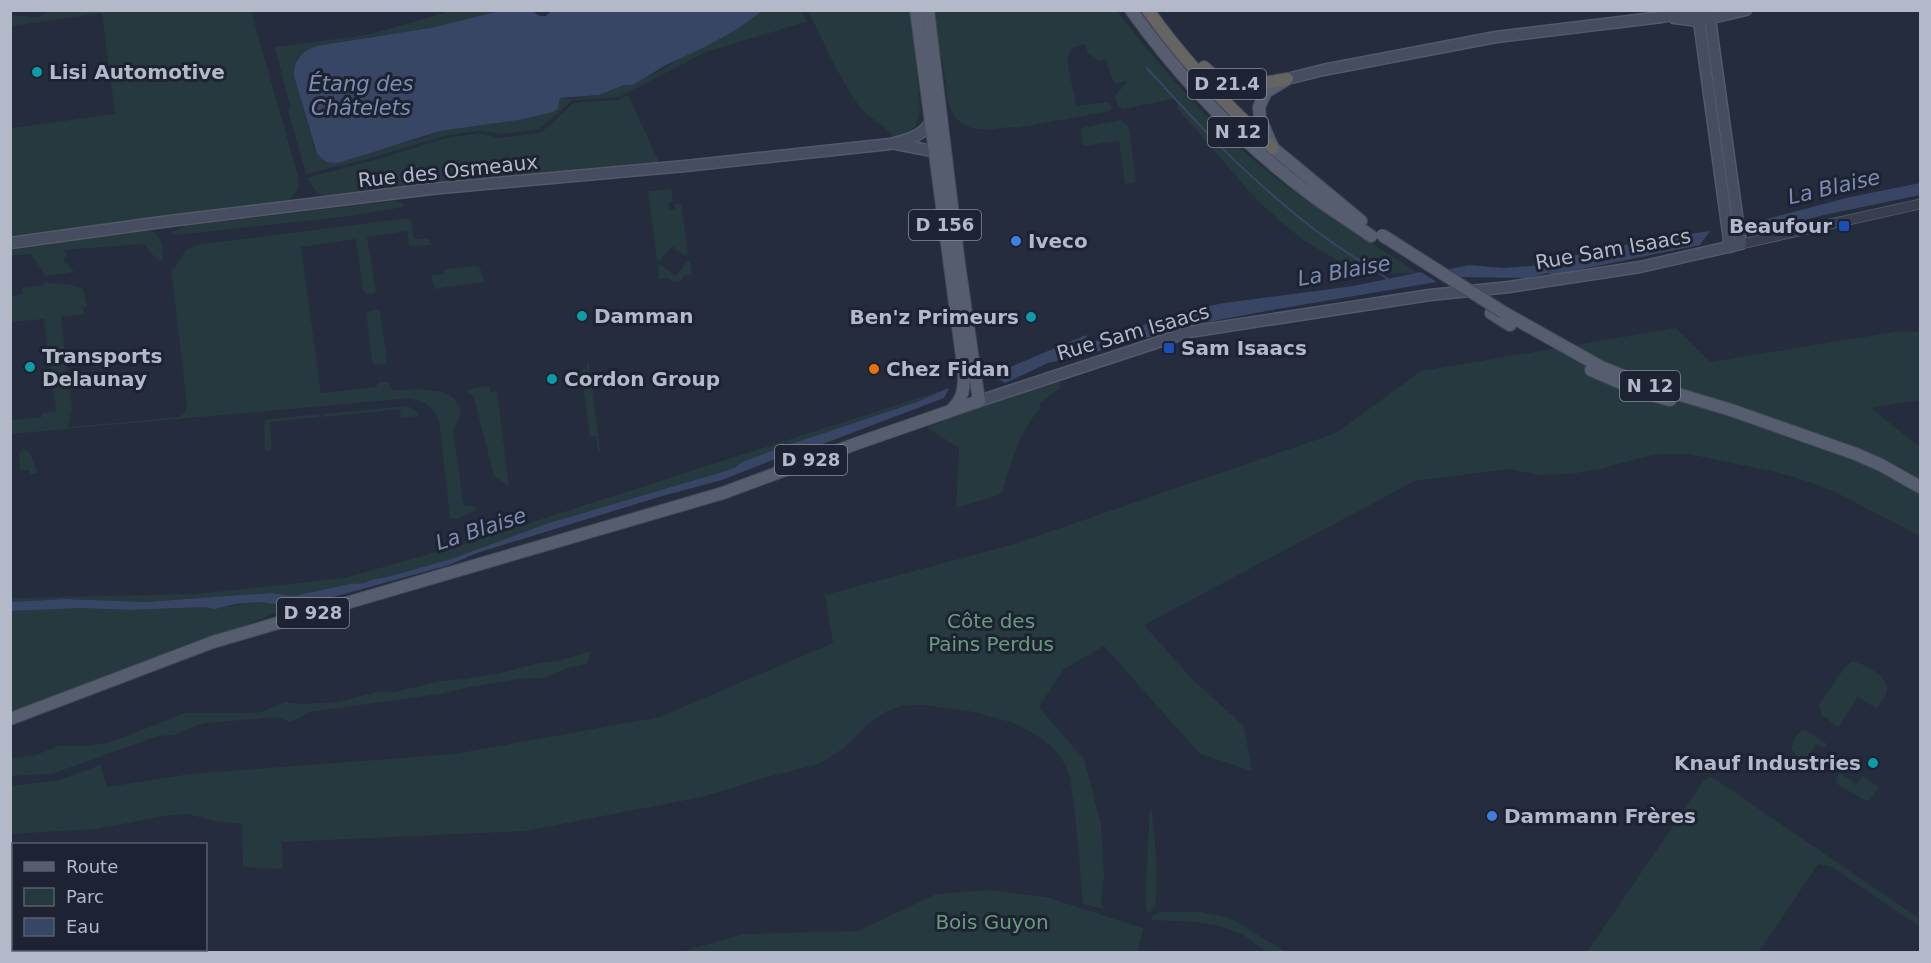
<svg xmlns="http://www.w3.org/2000/svg" width="1931" height="963" viewBox="0 0 1931 963" font-family="'DejaVu Sans',sans-serif">
<style>
.green{fill:#26393e}
.water{fill:#384564}
.lines{fill:none;stroke-linecap:round;stroke-linejoin:round}
.stream{stroke:#384564;stroke-width:2}
.tertiary-casing{stroke:#535968;stroke-width:11}
.secondary-casing{stroke:#535968;stroke-width:13}
.primary-casing{stroke:#414756;stroke-width:14}
.trunk-casing{stroke:#434958;stroke-width:14}
.tertiary{stroke:#383e4e;stroke-width:9}
.secondary{stroke:#464d61;stroke-width:10}
.primary{stroke:#565d6e;stroke-width:12}
.trunk{stroke:#656462;stroke-width:12}
.primary-bridge-casing{stroke:#414756;stroke-width:14;stroke-linecap:butt}
.primary-bridge{stroke:#565d6e;stroke-width:12}
.culture-dot{fill:#0f9aa8;stroke:#1d2332;stroke-width:2}
.transit-dot{fill:#1a4fb4;stroke:#1d2332;stroke-width:2}
.shop-dot{fill:#3f7fe0;stroke:#1d2332;stroke-width:2}
.food-dot{fill:#e8710a;stroke:#1d2332;stroke-width:2}
.labels{text-anchor:middle;stroke-width:6;stroke-linejoin:round;paint-order:stroke}
.shield{fill:#1d2332;stroke:#878c9c;stroke-width:1.5}
.shield-label{font-size:18px;font-weight:bold;fill:#b4b9c9}
.poi-label{font-size:20px;font-weight:bold;fill:#b4b9c9;stroke:#1d2332;text-anchor:start}
.street-label{font-size:20px;fill:#b4b9c9;stroke:#1d2332}
.park-label{font-size:20px;fill:#6b9a7b;stroke:#1d2332}
.water-label{font-size:21px;font-style:italic;fill:#7c8cb1;stroke:#1d2332}
</style>
<rect width="100%" height="100%" fill="#242c3d"/>
<g class="green">
<path d="M51,10L251,11L298,176C300,188 296,197 284,203L11,239V128L115,114L102,13L11,26L10,15L39,17Z"/>
<polygon points="451,11 499,11 435,27 346,41 298,57 295,63 294,76 315,150 326,162 422,138 440,131 519,120 556,111 560,98 571,99 599,95 624,85 629,85 656,73 684,56 705,47 736,30 762,11 802,11 806,22 706,52 619,97 573,100 539,129 503,134 481,131 448,135 364,160 306,174 288,110 290,106 275,47 367,35"/>
<path d="M808,11H911L920,107C919,126 914,136 893,137C886,125 869,119 859,106C838,76 824,42 808,11Z"/>
<path d="M934,11H1117C1161,68 1210,124 1266,170C1313,209 1367,239 1418,273L1341,275L1351,268L1304,241L1280,221L1256,199L1181,113L1177,106L1179,101L1178,98L1124,109L1118,106L1115,96L1127,82L1125,81L1117,84C1109,79 1110,67 1105,59L1100,61L1087,53V46L1085,44L1072,48L1067,59L1076,106L1108,102L1112,107L1110,111L1017,128C1003,125 991,132 976,129C940,121 949,86 942,60C938,45 935,27 934,11Z"/>
<polygon points="628,95 659,162 684,160 684,162 325,197 317,193 307,178 385,157 442,139 479,133 499,138 538,133 545,129 573,103 618,100"/>
<polygon points="1120,120 1127,125 1129,130 1136,182 1125,184 1119,141 1083,146 1081,128"/>
<polygon points="671,189 673,202 668,203 670,210 675,209 675,204 681,204 688,253 685,254 686,257 672,246 660,260 657,260 648,191"/>
<polygon points="393,201 403,203 404,207 352,216 176,235 170,233 184,226"/>
<path d="M408,218L411,222L414,239L428,238L432,245L409,246L407,231L367,237L376,291L374,293L366,294L363,290L356,239L301,247L321,393L376,387L378,382H389L391,388L394,390L419,389L443,392L454,398L459,405L461,414L453,431L464,506H474L476,509L474,511L456,519L450,518L439,420C433,407 424,401 411,398L11,434V417L13,420L42,417V413L56,411L44,319L11,322V296L23,294L22,288L45,285V282C59,286 70,282 83,289L87,307H83L84,314L61,317L72,409L68,427L179,417L185,413L187,405L171,269H174L186,250L195,245Z"/>
<path d="M146,229V231C163,231 162,247 163,260L158,261L144,244L63,250L67,255L63,262L68,264L74,272L46,276L31,254L11,256L10,247Z"/>
<polygon points="690,261 692,275 684,276 680,281 673,282 668,278 659,279 658,265 661,265 676,276 687,262"/>
<polygon points="476,266 480,268 485,282 434,289 431,275 443,274 446,269"/>
<polygon points="376,309 380,312 387,361 385,364 376,365 372,361 366,312"/>
<polygon points="1676,328 1710,362 1894,332 1920,332 1920,400 1871,408 1920,447 1920,536 1837,493 1809,482 1776,472 1688,454 1663,454 1649,456 1599,469 1571,474 1538,475 1510,469 1415,481 1144,625 1192,679 1244,726 1252,771 1200,754 1104,646 1064,669 1039,707 1084,759 1101,825 1104,878 1101,900 1104,909 1083,904 1075,814 1070,778 1066,766 1059,755 1051,746 1036,735 1014,723 974,712 923,705 902,706 887,711 868,724 844,748 819,764 767,777 702,797 526,831 282,842 283,869 243,867 242,824 214,821 188,814 171,815 96,829 11,834 10,786 59,780 101,765 107,787 189,774 454,754 660,717 833,643 825,595 1014,544 1336,433 1421,371"/>
<polygon points="587,363 589,363 600,451 598,451 596,436 590,436 581,370 587,369"/>
<path d="M1056,380L1060,383V388L1039,404L1041,407C1020,432 1010,461 1003,492L996,496L956,508L959,448L927,428L954,416Z"/>
<polygon points="489,386 490,392 497,391 509,486 494,476 474,398 466,390"/>
<polygon points="949,388 917,402 779,448 742,462 734,468 722,472 549,523 451,559 365,583 350,584 293,596 271,593 145,602 65,599 11,602 10,598 196,594 344,578 461,545"/>
<polygon points="407,406 414,409 419,416 401,418 400,409 324,417 324,414"/>
<polygon points="319,414 319,417 270,422 272,450 265,451 264,429 265,420"/>
<polygon points="23,448 30,453 37,473 30,474 30,470 20,470 19,454"/>
<path d="M261,602L296,604L242,627L193,642L11,712V611L82,608L129,610L205,607C216,610 246,603 261,602Z"/>
<polygon points="590,651 587,664 568,668 542,678 518,679 465,688 440,694 309,712 291,722 275,717 207,723 197,725 175,735 158,736 52,774 11,776 11,759 36,755 58,746 90,746 114,741 185,713 250,713 261,712 285,702 300,704 338,702 377,692 394,692 441,681 464,679 500,673 539,663 558,661"/>
<path d="M1851,662C1861,661 1885,675 1887,686C1888,694 1881,702 1877,709L1858,697L1838,727L1821,714L1819,705L1845,667Z"/>
<path d="M1805,730L1827,744L1824,748L1816,744L1811,752L1824,762L1818,771L1796,756L1792,749C1792,742 1797,731 1805,730Z"/>
<polygon points="1840,773 1857,784 1863,776 1879,787 1870,800 1866,801 1837,784 1836,780"/>
<polygon points="1709,777 1715,779 1920,919 1920,927 1832,867 1818,864 1759,952 1587,952 1703,782"/>
<path d="M1150,806C1155,815 1159,894 1155,906C1154,910 1151,911 1148,913L1146,911V881Z"/>
<polygon points="989,890 1046,897 1143,928 1138,952 680,952 743,934 858,931 936,894"/>
<polygon points="1159,912 1201,912 1230,918 1286,952 1266,952 1242,934 1220,926 1196,922 1152,920 1152,917"/>
</g>
<g class="water">
<path d="M551,11H762L736,30L705,47L666,65L633,85H624L599,95L560,98L558,109L553,112L519,120L440,131L338,163L326,162L317,154L294,76C293,60 302,51 317,46L435,27L499,11H532L540,16H546Z"/>
<polygon points="1920,183 1920,195 1824,215 1764,231 1751,223 1850,197"/>
<polygon points="1710,231 1700,245 1553,275 1548,273 1528,278 1457,277 1445,270 1469,265 1503,268 1531,266 1548,263 1573,255 1586,254 1587,251 1590,253 1648,240"/>
<polygon points="1421,272 1437,282 1272,310 1161,331 1159,332 1160,335 1155,336 1127,342 1086,355 1048,363 1005,383 991,375 1086,335 1087,338 1062,348 1062,349 1081,346 1155,321 1171,319 1198,308 1224,303 1353,286"/>
<polygon points="949,388 944,398 815,447 792,450 770,461 722,480 659,497 477,553 449,565 312,603 275,604 261,602 236,604 215,609 205,607 129,610 82,608 11,611 11,602 65,599 145,602 271,593 293,596 350,584 365,583 371,580 387,577 451,559 549,523 722,472 734,468 742,462 779,448 917,402"/>
</g>
<g class="lines">
<path class="stream" d="M1147,68C1201,128 1254,184 1319,233C1341,250 1366,264 1388,279"/>
<defs>
<polyline id="tertiary" points="1741,244 1920,204"/>
<g id="secondary">
<polyline points="1704,10 1699,21 1730,247"/>
<polyline points="1674,18 1699,21 1746,10"/>
<polyline points="1287,79 1323,70 1496,37 1662,17 1697,10"/>
<polyline points="896,144 932,151 941,147"/>
<path d="M10,243L162,222L431,189L685,166L890,144C906,140 924,137 932,119"/>
<polyline points="979,401 1189,332 1430,295 1509,287 1640,267 1741,244 1710,19 1705,10"/>
</g>
<g id="primary">
<path d="M916,10L964,372C964,387 964,399 951,410"/>
<path d="M1131,10C1182,81 1245,146 1314,197C1333,211 1353,223 1371,236"/>
<polyline points="1286,80 1266,92 1259,107 1260,118 1273,148 1361,221"/>
<polyline points="1503,312 1601,367 1641,383 1731,410 1856,454 1881,465 1920,487"/>
<polyline points="1491,313 1510,325"/>
<polyline points="1591,370 1642,392 1670,400"/>
<polyline points="10,719 213,642 723,493 858,443 979,401 959,264 928,10"/>
</g>
<g id="trunk">
<path d="M1148,10C1183,60 1228,107 1273,148"/>
<path d="M1204,67C1229,94 1255,84 1287,79"/>
</g>
</defs>
<use href="#tertiary" class="tertiary-casing"/>
<use href="#secondary" class="secondary-casing"/>
<use href="#primary" class="primary-casing"/>
<use href="#trunk" class="trunk-casing"/>
<use href="#tertiary" class="tertiary"/>
<use href="#secondary" class="secondary"/>
<use href="#primary" class="primary"/>
<use href="#trunk" class="trunk"/>
<defs>
<polyline id="primary-bridge" points="1382,235 1503,312"/>
</defs>
<use href="#primary-bridge" class="primary-bridge-casing"/>
<use href="#primary-bridge" class="primary-bridge"/>
</g>
<g class="culture-dot">
<circle cx="37" cy="72" r="6"/>
<circle cx="582" cy="316" r="6"/>
<circle cx="1031" cy="317" r="6"/>
<circle cx="30" cy="367" r="6"/>
<circle cx="552" cy="379" r="6"/>
<circle cx="1873" cy="763" r="6"/>
</g>
<g class="transit-dot">
<rect x="1838" y="220" width="12" height="12" rx="3"/>
<rect x="1163" y="342" width="12" height="12" rx="3"/>
</g>
<g class="shop-dot">
<circle cx="1016" cy="241" r="6"/>
<circle cx="1492" cy="816" r="6"/>
</g>
<circle class="food-dot" cx="874" cy="369" r="6"/>
<g class="labels">
<g class="shield">
<rect x="1188" y="69" width="78" height="30" rx="4.5"/>
<rect x="1208" y="117" width="60" height="30" rx="4.5"/>
<rect x="909" y="210" width="72" height="30" rx="4.5"/>
<rect x="1620" y="371" width="60" height="30" rx="4.5"/>
<rect x="775" y="445" width="72" height="30" rx="4.5"/>
<rect x="277" y="598" width="72" height="30" rx="4.5"/>
</g>
<g class="shield-label">
<text x="1227" y="90">D 21.4</text>
<text x="1238" y="138">N 12</text>
<text x="945" y="231">D 156</text>
<text x="1650" y="392">N 12</text>
<text x="811" y="466">D 928</text>
<text x="313" y="619">D 928</text>
</g>
<g class="poi-label">
<text x="49" y="79">Lisi Automotive</text>
<text x="1832" y="233" text-anchor="end">Beaufour</text>
<text x="1028" y="248">Iveco</text>
<text x="594" y="323">Damman</text>
<text x="1019" y="324" text-anchor="end">Ben'z Primeurs</text>
<text x="1181" y="355">Sam Isaacs</text>
<text x="42" y="363">Transports<tspan x="42" dy="23">Delaunay</tspan></text>
<text x="886" y="376">Chez Fidan</text>
<text x="564" y="386">Cordon Group</text>
<text x="1861" y="770" text-anchor="end">Knauf Industries</text>
<text x="1504" y="823">Dammann Frères</text>
</g>
<g class="street-label">
<text transform="translate(448 171) rotate(-6)" y="7">Rue des Osmeaux</text>
<text transform="translate(1613 249) rotate(-10)" y="7">Rue Sam Isaacs</text>
<text transform="translate(1133 332) rotate(-16)" y="7">Rue Sam Isaacs</text>
</g>
<g class="park-label">
<text x="991" y="628">Côte des<tspan x="991" dy="23">Pains Perdus</tspan></text>
<text x="992" y="929">Bois Guyon</text>
</g>
<g class="water-label">
<text x="361" y="91">Étang des<tspan x="361" dy="24">Châtelets</tspan></text>
<text transform="translate(1834 187) rotate(-13)" y="7">La Blaise</text>
<text transform="translate(1344 271) rotate(-10)" y="7">La Blaise</text>
<text transform="translate(481 529) rotate(-18)" y="7">La Blaise</text>
</g>
</g>
<rect width="1931" height="963" fill="none" stroke="#b4b9c9" stroke-width="24"/>
<rect x="12" y="843" width="195" height="108" fill="#1d2332" stroke="#595f6e" stroke-width="1.5"/>
<rect x="24" y="862" width="30" height="9" fill="#565d6e" stroke="#595f6e" stroke-width="1.5"/>
<text x="66" y="873" font-size="18" fill="#b4b9c9">Route</text>
<rect x="24" y="888" width="30" height="18" fill="#26393e" stroke="#595f6e" stroke-width="1.5"/>
<text x="66" y="903" font-size="18" fill="#b4b9c9">Parc</text>
<rect x="24" y="918" width="30" height="18" fill="#384564" stroke="#595f6e" stroke-width="1.5"/>
<text x="66" y="933" font-size="18" fill="#b4b9c9">Eau</text>
</svg>
